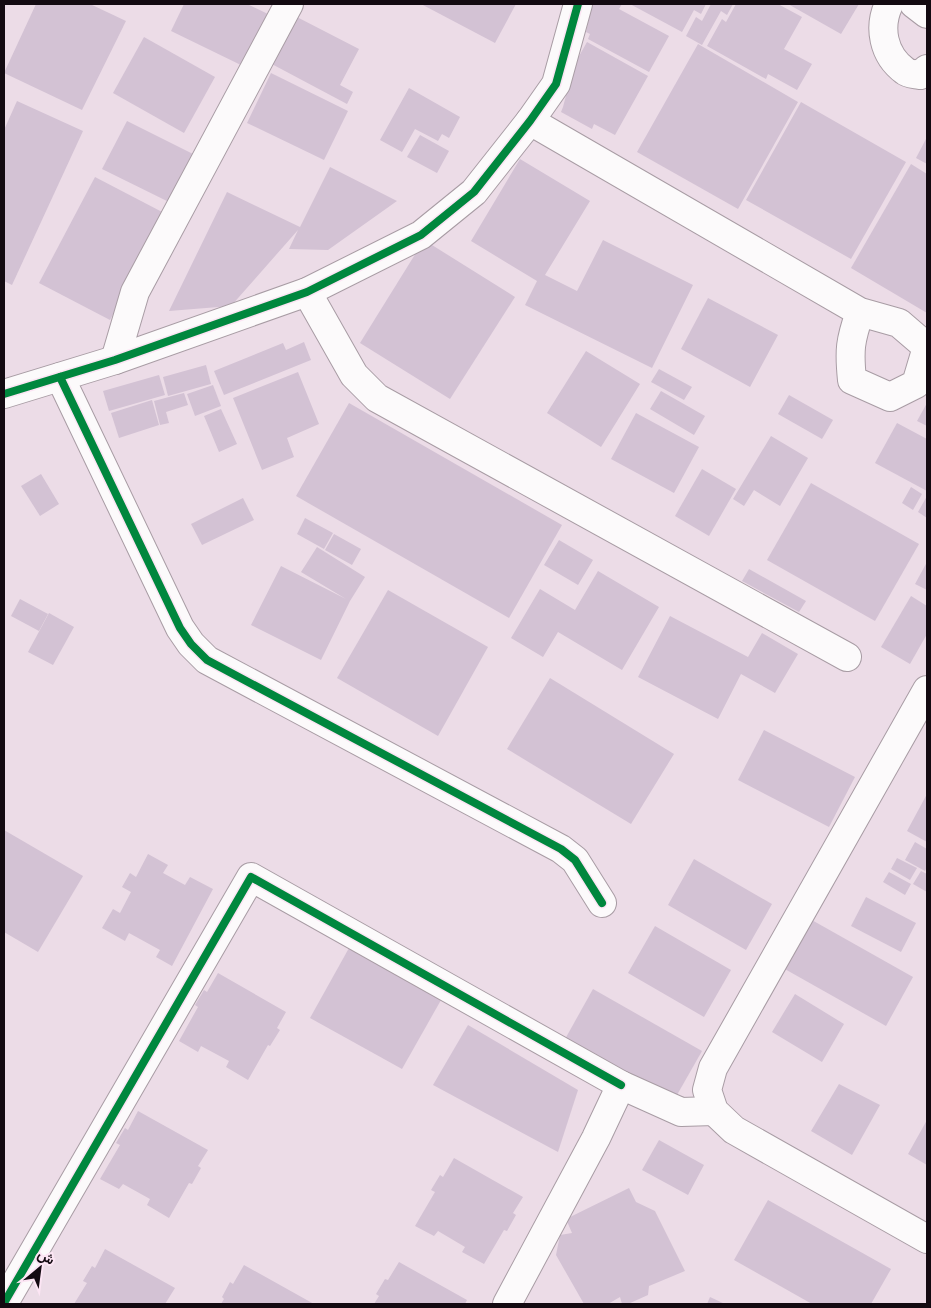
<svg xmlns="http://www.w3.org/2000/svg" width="931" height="1308" viewBox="0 0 931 1308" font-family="Raleway,Vazirmatn,sans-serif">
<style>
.building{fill:#d3c2d4}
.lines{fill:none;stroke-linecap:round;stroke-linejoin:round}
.minor-casing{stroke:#a89ca4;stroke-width:30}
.minor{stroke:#fcfafb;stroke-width:28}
.cycleway-casing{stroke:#fce5f4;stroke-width:11}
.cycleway{stroke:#00873e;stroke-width:8}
</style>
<rect width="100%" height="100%" fill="#ecdce7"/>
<g class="building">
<polygon points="36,4 90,4 126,21 82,110 4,73"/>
<polygon points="184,4 247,4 270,15 245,67 171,31"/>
<polygon points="421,4 516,4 495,43"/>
<polygon points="592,4 622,4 619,9 669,36 649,72 588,39 590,34 586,32"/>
<polygon points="630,4 706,4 701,14 694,10 682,32"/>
<polygon points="711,4 733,4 727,15 721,11 702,45 686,36 696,17 702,21"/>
<polygon points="736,4 778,4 802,17 784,49 812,64 797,90 768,74 766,79 707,46 722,19 726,22"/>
<polygon points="788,4 859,4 841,34"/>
<polygon points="293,15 359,49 340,85 353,92 347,104 268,62"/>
<polygon points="144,37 215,77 184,133 113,93"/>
<polygon points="587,42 648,76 615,135 594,124 592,129 561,112 563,107 574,65"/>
<polygon points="698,44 798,102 738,209 637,152"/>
<polygon points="271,73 348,111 324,160 247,123"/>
<polygon points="409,88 460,117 449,138 442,134 438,141 415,129 402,152 380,140"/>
<polygon points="17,101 83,131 12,285 4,281 4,130"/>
<polygon points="801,102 906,162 851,259 746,200"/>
<polygon points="127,121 199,157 175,205 102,169"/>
<polygon points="420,135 449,151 437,173 407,157"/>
<polygon points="927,137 927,164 916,158"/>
<polygon points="520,159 590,201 545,275 577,291 603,240 693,285 652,368 525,305 537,281 471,241"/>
<polygon points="911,164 927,174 927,313 851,268"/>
<polygon points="330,167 397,201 328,250 289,249 298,230 231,306 169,311 227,192 300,227"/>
<polygon points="95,177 166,214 110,320 39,283"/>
<polygon points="424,240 515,297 450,399 360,343"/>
<polygon points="708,298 778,335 750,387 681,349"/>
<polygon points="304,342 311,360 224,395 214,371 283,343 286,350"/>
<polygon points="586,351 640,384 601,447 547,413"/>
<polygon points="206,365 211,384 168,396 163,377"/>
<polygon points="659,369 692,387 684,400 651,382"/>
<polygon points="298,372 319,424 287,438 294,457 262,470 233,398"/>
<polygon points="159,375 165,395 109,411 103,391"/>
<polygon points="213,385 221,406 195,416 187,394"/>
<polygon points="661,391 705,416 694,435 650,409"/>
<polygon points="184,393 188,405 166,412 169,423 160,425 154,401"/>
<polygon points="789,395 833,420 822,439 778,414"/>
<polygon points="152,400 159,425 119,438 111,413"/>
<polygon points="349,403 562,525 509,618 296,496"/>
<polygon points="927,403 927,426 917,421"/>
<polygon points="221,409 237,444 219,452 204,416"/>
<polygon points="636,413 699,447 674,493 611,459"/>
<polygon points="897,423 927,439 927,491 875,463"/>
<polygon points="771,436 808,458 780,506 754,490 744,506 733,499"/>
<polygon points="702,469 736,489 709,536 675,516"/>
<polygon points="41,474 59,504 40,516 21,486"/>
<polygon points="811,483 919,544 875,621 767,560"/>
<polygon points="911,487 922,494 913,510 902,503"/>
<polygon points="927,496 927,518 918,512"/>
<polygon points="243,498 254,520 202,545 191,524"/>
<polygon points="305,518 333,533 324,549 297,534"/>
<polygon points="334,534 361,549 352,565 325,550"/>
<polygon points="559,540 593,560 578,585 544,565"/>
<polygon points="317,547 365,577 350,601 321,660 251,625 281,566 346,599 301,572"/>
<polygon points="927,562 927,590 915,584"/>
<polygon points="749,569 806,601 799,612 742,581"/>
<polygon points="598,571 659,607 622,670 558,632 543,657 511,638 540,589 575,610"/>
<polygon points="388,590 488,647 438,736 337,678"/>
<polygon points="911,596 927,606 927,634 910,664 881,647"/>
<polygon points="20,599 48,614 39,631 11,616"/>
<polygon points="49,613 74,627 53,665 28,652"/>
<polygon points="670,616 748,657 762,633 798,654 775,693 741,674 718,719 638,677"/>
<polygon points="550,678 674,754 631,824 507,749"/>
<polygon points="764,730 855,777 829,827 738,780"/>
<polygon points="927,794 927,842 907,831"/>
<polygon points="4,830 83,876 38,952 4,932"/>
<polygon points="915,842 927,849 927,867 925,871 905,860"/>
<polygon points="148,854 168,865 163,873 185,885 190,877 213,889 172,966 156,957 160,950 129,933 125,941 102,928 113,909 120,913 131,892 122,887 130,873 136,877"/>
<polygon points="897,858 917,868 910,880 891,869"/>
<polygon points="694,859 772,904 746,950 668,905"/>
<polygon points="921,871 927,874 927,892 913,884"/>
<polygon points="889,872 911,884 905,895 883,882"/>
<polygon points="866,897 916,923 901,952 851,926"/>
<polygon points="810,919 913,977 886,1026 783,968"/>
<polygon points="655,926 731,970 704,1017 628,973"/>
<polygon points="349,948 441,1000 402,1069 310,1018"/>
<polygon points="218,973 286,1012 277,1028 280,1030 270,1046 268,1045 248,1080 226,1067 229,1061 201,1046 198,1052 179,1041 198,1007 195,1005 204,990 207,992"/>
<polygon points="593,989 702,1051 673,1102 564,1041"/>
<polygon points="795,994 844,1024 822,1062 772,1032"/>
<polygon points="468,1025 578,1090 558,1152 433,1085"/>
<polygon points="839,1084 880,1105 852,1155 811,1131"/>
<polygon points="138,1111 208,1150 198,1166 201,1168 192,1184 189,1183 169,1218 147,1205 150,1199 123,1184 119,1189 100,1179 120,1145 116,1143 125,1128 128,1130"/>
<polygon points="927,1120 927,1165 908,1154"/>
<polygon points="659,1140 704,1165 688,1195 642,1170"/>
<polygon points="454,1158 523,1197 513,1213 516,1215 507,1231 504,1230 484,1264 462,1252 465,1247 438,1231 434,1236 415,1226 435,1192 431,1190 440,1175 443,1177"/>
<polygon points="629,1188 636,1202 655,1211 685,1271 649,1286 648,1295 628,1304 622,1304 620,1297 608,1304 584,1304 556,1255 560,1235 572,1233 566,1219"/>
<polygon points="768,1200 891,1269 871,1304 812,1304 734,1260"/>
<polygon points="105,1249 175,1288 165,1304 74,1304 87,1283 83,1281 92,1266 95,1268"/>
<polygon points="399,1262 467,1300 465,1304 374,1304 379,1296 376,1294 385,1279 388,1280"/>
<polygon points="244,1265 314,1304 221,1304 224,1299 222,1297 230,1282 233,1284"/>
<polygon points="710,1297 725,1304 707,1304"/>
</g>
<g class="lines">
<defs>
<g id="minor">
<path d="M889,4C878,27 883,55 905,71C908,74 915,74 920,75L927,69"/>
<polyline points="914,4 927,14"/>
<path d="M530,121L860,312L899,323L927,347L916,384L890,397L852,380C849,350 850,341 860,312"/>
<polyline points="307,292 354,375 377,398 847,657"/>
<polyline points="115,360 135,292 289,4"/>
<polyline points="60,377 180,628 191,644 207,660 561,849 575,860 602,903"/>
<polyline points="4,394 115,360 307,292 421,235 474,192 530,121 556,84 578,4"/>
<polyline points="927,690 713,1068 707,1090 714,1111 734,1130 927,1239"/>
<polyline points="4,1303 251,877 621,1085"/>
<polyline points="507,1304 596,1138 621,1085 681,1112 714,1111"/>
</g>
</defs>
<use href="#minor" class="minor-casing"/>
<use href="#minor" class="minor"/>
<defs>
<g id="cycleway">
<polyline points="60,377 180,628 191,644 207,660 561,849 575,860 602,903"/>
<polyline points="4,394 115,360 307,292 421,235 474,192 530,121 556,84 578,4"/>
<polyline points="4,1303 251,877 621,1085"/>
</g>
</defs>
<use href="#cycleway" class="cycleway-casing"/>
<use href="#cycleway" class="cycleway"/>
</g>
<rect width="931" height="1308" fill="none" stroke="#130a11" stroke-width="10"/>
<g transform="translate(40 1268) rotate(29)" stroke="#fce5f4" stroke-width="4" paint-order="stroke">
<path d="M0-4L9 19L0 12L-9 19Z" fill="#130a11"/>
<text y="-8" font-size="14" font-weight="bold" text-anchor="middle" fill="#130a11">ش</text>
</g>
</svg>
